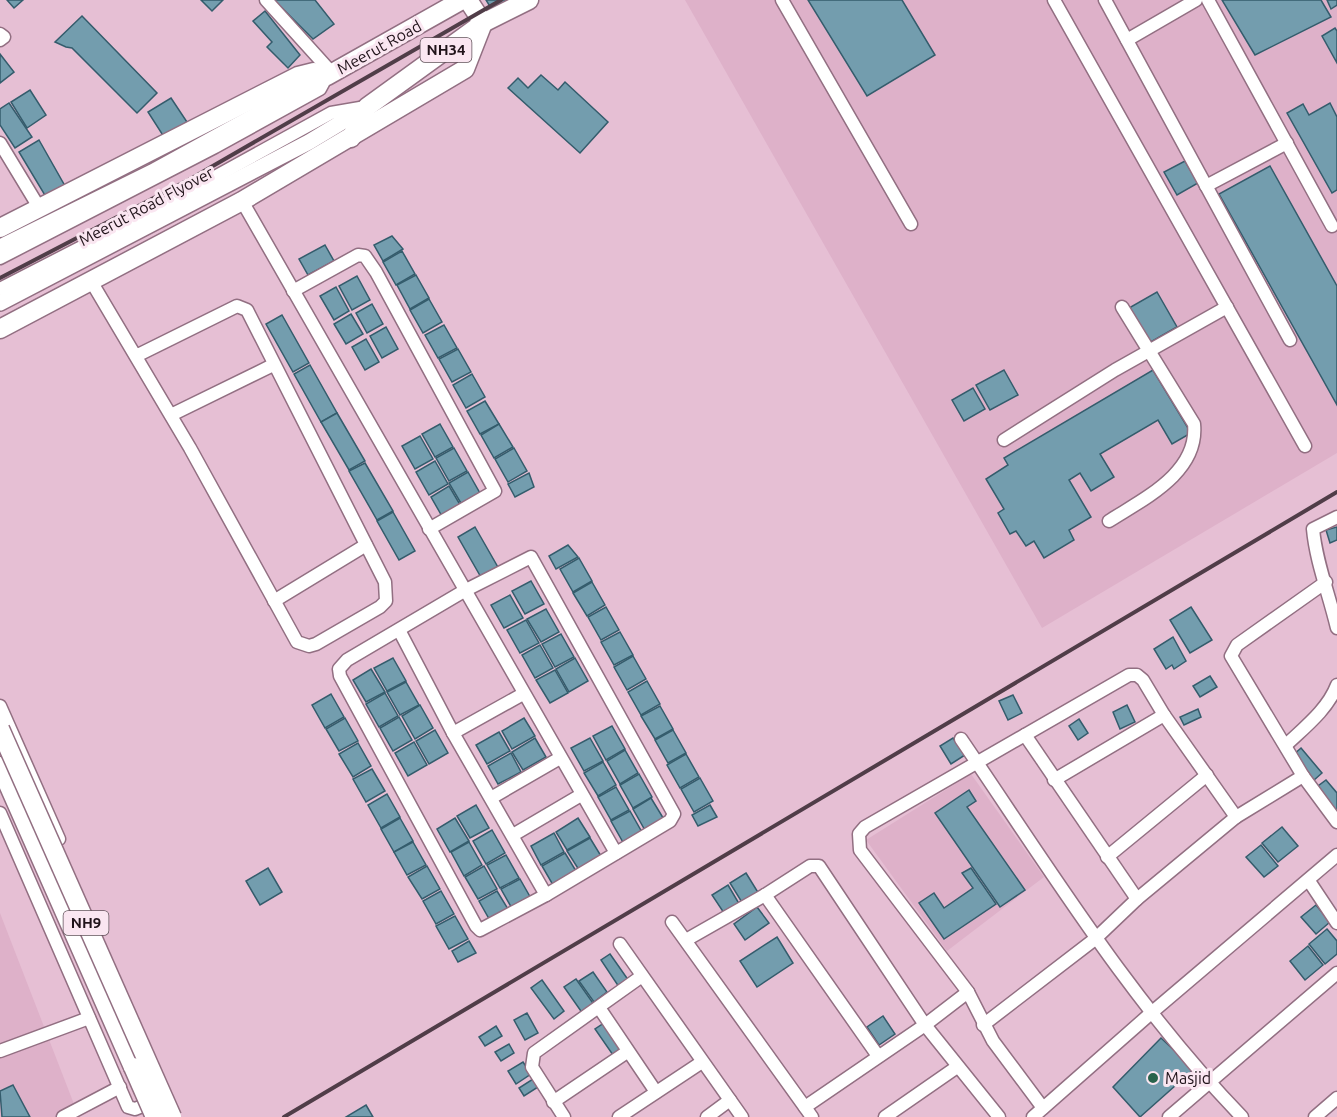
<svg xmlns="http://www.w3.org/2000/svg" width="1337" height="1117" viewBox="0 0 1337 1117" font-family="Ubuntu,sans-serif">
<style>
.built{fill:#deb1c9}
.building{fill:#739dae;stroke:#345c6c;stroke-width:1.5}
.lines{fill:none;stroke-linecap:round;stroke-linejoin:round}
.minor-casing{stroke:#926f82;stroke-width:15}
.major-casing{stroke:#926f82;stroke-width:18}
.highway-casing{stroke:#926f82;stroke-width:21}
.minor{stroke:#fff;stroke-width:12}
.major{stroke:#fff;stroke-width:15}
.highway{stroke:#fff;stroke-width:18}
.rail{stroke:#503d48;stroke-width:4}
.highway-bridge-casing{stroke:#926f82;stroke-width:21;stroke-linecap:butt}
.highway-bridge{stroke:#fff;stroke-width:18}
.poi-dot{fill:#29634c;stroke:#fae6f1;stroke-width:2}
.labels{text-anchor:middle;stroke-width:6;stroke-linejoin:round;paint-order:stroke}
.shield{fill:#fae6f1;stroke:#61525a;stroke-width:1.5}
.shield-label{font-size:15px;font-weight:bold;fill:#20131a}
.street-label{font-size:16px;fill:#20131a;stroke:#fae6f1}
.poi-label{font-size:16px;fill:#20131a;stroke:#fae6f1;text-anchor:start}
</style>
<rect width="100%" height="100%" fill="#e6bfd4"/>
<g class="built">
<polygon points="685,0 1337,0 1337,453 1042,628"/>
<polygon points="971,774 1044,877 947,951 866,840"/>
<polygon points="0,913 79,1117 0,1117"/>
</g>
<g class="building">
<polygon points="7,0 23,0 14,8"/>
<polygon points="201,0 223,0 212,11"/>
<polygon points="274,0 315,0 334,24 313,39"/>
<polygon points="486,0 524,0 496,16"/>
<polygon points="808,0 902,0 935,55 867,96"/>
<polygon points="1222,0 1321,0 1331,17 1255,55"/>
<polygon points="1327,0 1337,0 1337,5 1331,9"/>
<polygon points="265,11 300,55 288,68 267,47 272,42 253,21"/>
<polygon points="82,16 157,93 137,113 72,48 66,47 55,42"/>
<polygon points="1335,28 1337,31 1337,63 1322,36"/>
<polygon points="0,54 14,72 0,83"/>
<polygon points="541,75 558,90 565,82 608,122 580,153 508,88 518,78 528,88"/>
<polygon points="30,90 46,115 27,128 11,102"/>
<polygon points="171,98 187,122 164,137 148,112"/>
<polygon points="9,103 32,137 15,148 0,125 0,109"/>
<polygon points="1330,103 1337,117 1337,190 1332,193 1287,113 1303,104 1309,115"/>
<polygon points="39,140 65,186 46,197 19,152"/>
<polygon points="1185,161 1198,183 1177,195 1164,172"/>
<polygon points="1270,166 1337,286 1337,405 1219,194"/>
<polygon points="392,236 403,249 383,261 374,245"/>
<polygon points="325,245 334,261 308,275 299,259"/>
<polygon points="402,251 415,274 396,285 383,262"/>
<polygon points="416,275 429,298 410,309 397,285"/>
<polygon points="357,276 370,300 352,310 339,286"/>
<polygon points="336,287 349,311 334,320 320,296"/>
<polygon points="1157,292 1177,327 1149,343 1129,308"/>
<polygon points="429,299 442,322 423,333 410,310"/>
<polygon points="372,304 383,324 367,333 356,313"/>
<polygon points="351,314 363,334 346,344 334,324"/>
<polygon points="282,315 309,363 293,372 266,324"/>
<polygon points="444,325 457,348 438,358 425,335"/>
<polygon points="386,327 398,349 382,358 370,336"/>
<polygon points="366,339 379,362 365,370 352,347"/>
<polygon points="458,349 471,372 452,382 439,359"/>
<polygon points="310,365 337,413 321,422 294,374"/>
<polygon points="1004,370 1018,395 990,410 976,385"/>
<polygon points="1153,370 1191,433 1172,444 1158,420 1100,454 1114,477 1091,491 1080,473 1069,480 1091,517 1069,530 1074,540 1044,558 1034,541 1026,546 1016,531 1010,534 998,513 1004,509 986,479 1008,465 1004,458"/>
<polygon points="472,374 485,397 466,408 453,385"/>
<polygon points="973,388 985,409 964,421 952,400"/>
<polygon points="485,401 499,424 480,434 467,411"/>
<polygon points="337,413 365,461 349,470 321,422"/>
<polygon points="440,424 453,447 435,457 422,434"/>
<polygon points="499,424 513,447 494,458 481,435"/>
<polygon points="420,436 433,459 415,469 402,446"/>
<polygon points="454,448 467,471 449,481 436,458"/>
<polygon points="514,448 527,471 508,482 495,459"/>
<polygon points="435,461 448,484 429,495 416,472"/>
<polygon points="365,463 393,511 377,520 349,471"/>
<polygon points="468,472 481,495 462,505 449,483"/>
<polygon points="529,473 534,487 515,497 508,484"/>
<polygon points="449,486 462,508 443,518 431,497"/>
<polygon points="393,512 415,551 399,560 377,521"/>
<polygon points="475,527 499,569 482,579 458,537"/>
<polygon points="1337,527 1337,540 1330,543 1326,530"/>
<polygon points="568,545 578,557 556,569 549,556"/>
<polygon points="579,558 592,581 573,592 560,569"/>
<polygon points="531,581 544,604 525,614 512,591"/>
<polygon points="592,582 605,605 587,616 573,593"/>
<polygon points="510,595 523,618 504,628 491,605"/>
<polygon points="606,607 619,630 601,640 588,617"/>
<polygon points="1191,607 1212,640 1190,653 1170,620"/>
<polygon points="546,609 559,632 541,642 527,619"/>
<polygon points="526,620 539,643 520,653 507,630"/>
<polygon points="620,632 633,655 614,665 601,642"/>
<polygon points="561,634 574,657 555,667 542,644"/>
<polygon points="1173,637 1186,661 1174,669 1172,665 1166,669 1154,649"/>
<polygon points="540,645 553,668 535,678 522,655"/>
<polygon points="633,656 646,679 627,690 614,667"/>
<polygon points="393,658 406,681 387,691 374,668"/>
<polygon points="575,658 588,681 569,692 556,669"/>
<polygon points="371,669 385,692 366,702 353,680"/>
<polygon points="555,670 568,693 550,703 536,680"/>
<polygon points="1210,676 1217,687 1200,697 1193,686"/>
<polygon points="647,681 660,704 641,715 628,692"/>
<polygon points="406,682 419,705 400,715 387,692"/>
<polygon points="385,693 398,716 379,727 366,704"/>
<polygon points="331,694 344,717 325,728 312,705"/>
<polygon points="1013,695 1022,713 1008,720 999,701"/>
<polygon points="420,705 433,728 415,739 402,716"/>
<polygon points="1127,705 1135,722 1120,729 1113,712"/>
<polygon points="660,706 673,729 655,739 641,716"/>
<polygon points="1198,709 1201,717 1184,725 1180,717"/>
<polygon points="399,717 412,740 393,751 380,728"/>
<polygon points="345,718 358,741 339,751 326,729"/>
<polygon points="524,718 535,736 512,749 502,731"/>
<polygon points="1079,719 1088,733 1078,740 1069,726"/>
<polygon points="612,726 625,749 606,760 593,736"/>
<polygon points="435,730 448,753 429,764 416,741"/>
<polygon points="673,730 686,753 668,763 655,740"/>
<polygon points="499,732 510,751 487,764 476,745"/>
<polygon points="535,738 546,757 523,770 512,752"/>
<polygon points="590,738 603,761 584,771 571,748"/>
<polygon points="953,738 965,755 951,764 940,746"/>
<polygon points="414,742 427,765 408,776 395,753"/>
<polygon points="358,743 371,766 353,777 339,754"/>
<polygon points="1301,748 1322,773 1313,781 1292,756"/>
<polygon points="625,750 638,773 620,784 607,761"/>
<polygon points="511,753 521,772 498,784 488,766"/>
<polygon points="686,754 699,777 680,788 667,765"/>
<polygon points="603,762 616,785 598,796 584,773"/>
<polygon points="372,769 385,791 366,802 353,779"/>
<polygon points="639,774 652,797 633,808 620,785"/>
<polygon points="700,778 713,801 694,812 681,789"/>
<polygon points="1326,780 1337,793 1337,811 1334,813 1314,789"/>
<polygon points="616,787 629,810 611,820 598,797"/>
<polygon points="969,790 976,801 967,807 1025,890 1000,907 935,813"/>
<polygon points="387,794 400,817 381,828 368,805"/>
<polygon points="651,798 665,821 646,832 633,809"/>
<polygon points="476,805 489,828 470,838 457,816"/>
<polygon points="710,805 717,817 698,826 692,815"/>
<polygon points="630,811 643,834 624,844 611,821"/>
<polygon points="400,818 413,841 394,852 381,829"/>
<polygon points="455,818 469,841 450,852 437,829"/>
<polygon points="578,818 590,837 567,850 556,832"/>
<polygon points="1282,827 1298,846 1278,862 1262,843"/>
<polygon points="492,830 505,853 486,864 473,841"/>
<polygon points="554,833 564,852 541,865 531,846"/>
<polygon points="590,838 601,856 579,870 567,851"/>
<polygon points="413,842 426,865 407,875 394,852"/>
<polygon points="469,842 482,865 464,876 451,852"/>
<polygon points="1261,845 1278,866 1264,877 1246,857"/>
<polygon points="565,853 576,871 553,885 542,866"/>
<polygon points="506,855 519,878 500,888 487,865"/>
<polygon points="427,866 440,889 422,899 408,877"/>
<polygon points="484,866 497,889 478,899 465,877"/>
<polygon points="268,868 282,892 260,905 246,881"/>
<polygon points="971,868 996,904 944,939 919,903 934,893 944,908 973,888 962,873"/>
<polygon points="746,873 759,894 743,904 730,883"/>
<polygon points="520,879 533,902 514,912 501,889"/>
<polygon points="728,885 741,907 726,916 712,895"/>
<polygon points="441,891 454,914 436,924 423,901"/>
<polygon points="497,891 511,914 492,924 479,901"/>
<polygon points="1316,905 1330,922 1316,934 1301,917"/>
<polygon points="757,907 769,923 745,940 734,924"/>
<polygon points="455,916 468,939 449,949 436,926"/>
<polygon points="1327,929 1337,941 1337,954 1325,964 1309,944"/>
<polygon points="777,937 793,963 757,987 740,961"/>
<polygon points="469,941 476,953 458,962 452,951"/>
<polygon points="1308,946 1323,965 1305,980 1290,961"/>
<polygon points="610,954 629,981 619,987 601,960"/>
<polygon points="593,972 607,992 594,1002 579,981"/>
<polygon points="576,979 595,1006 583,1014 564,987"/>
<polygon points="542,980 564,1011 554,1019 531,988"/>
<polygon points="527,1013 538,1033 525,1040 514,1020"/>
<polygon points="883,1016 895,1034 879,1045 867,1027"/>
<polygon points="604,1023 622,1049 613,1055 595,1029"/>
<polygon points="496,1026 502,1036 485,1046 479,1037"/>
<polygon points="1161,1038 1194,1069 1140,1117 1113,1087"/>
<polygon points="509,1044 514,1053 501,1061 495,1052"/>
<polygon points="523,1062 531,1074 516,1084 508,1071"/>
<polygon points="533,1079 538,1087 524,1096 519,1088"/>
<polygon points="13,1085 30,1117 2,1117 0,1091"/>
<polygon points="366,1105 373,1117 346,1117"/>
</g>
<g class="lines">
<defs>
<g id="minor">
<polyline points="266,0 332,73"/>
<polyline points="782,0 911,224"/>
<polyline points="1054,0 1305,446"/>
<polyline points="1105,0 1290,340"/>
<polyline points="1208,0 1332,226"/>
<polyline points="0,34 4,37 0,40"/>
<polyline points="1127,40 1196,0"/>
<polyline points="0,143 40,209"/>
<polyline points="1206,186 1287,143"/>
<polyline points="242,201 616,853"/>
<polyline points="0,258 215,147 320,89 327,76"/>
<polyline points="91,281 190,448 297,642 309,646 316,644 380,607 386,601 385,582 247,310 237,306 136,356"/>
<polyline points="0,289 175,199 331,113 360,108"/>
<polyline points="293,291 358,255 365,256 376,272 495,491 429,529"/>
<polyline points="171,415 273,365"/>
<polyline points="1004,440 1115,370 1227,307"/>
<path d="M1337,517L1313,529C1316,562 1329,594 1337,628"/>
<path d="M1109,521C1143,499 1199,473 1194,424L1122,307"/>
<polygon points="531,557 674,814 670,821 546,895 480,930 476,926 340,676 339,669 347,660 464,591"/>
<polyline points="1326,582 1237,645 1231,656 1303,776 1337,822"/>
<polyline points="274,601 366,545"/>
<polyline points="399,630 453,733 546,895"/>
<polyline points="0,706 59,839"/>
<polyline points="453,733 523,694"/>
<polyline points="1025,735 1137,899"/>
<path d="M961,739C1051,871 1131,1002 1242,1117"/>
<path d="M1286,745C1305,727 1328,709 1337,685"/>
<polyline points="1054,780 1164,715"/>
<polyline points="491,798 560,758"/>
<polyline points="0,813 128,1107 135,1109 155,1101"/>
<polyline points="513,835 581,795"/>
<polyline points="1107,857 1207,775"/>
<polyline points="1309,881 1337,923"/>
<polyline points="765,895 878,1056"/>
<polyline points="672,922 812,1117"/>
<polyline points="686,940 765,895 810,866 819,866 925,1025 999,1117"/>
<polyline points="620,944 742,1117"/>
<polyline points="600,1009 656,1092"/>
<polyline points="983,1025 1095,939 1137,899 1236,817 1303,776"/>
<polyline points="0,1051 89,1018"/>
<polyline points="553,1102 627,1052"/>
<polyline points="805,1107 925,1025 968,992"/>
<polyline points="1043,1108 993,1041 968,992 860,850 859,834 865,827 1129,675 1137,675 1143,680 1164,715 1236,817"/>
<polyline points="63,1117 120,1087"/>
<polyline points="564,1117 532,1067 534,1053 642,976"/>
<polyline points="619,1117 702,1062"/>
<polyline points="707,1117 730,1100"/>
<polyline points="885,1117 957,1067"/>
<polyline points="1033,1117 1150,1014 1337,855"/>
<polyline points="1169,1117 1337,973"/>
<polyline points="1315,1117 1337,1098"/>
</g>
<g id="major">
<polyline points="0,247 152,172 327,76"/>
<polyline points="0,303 309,142 367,107"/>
</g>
<g id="highway">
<polyline points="351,138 367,107 483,23 529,0"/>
<polyline points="0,228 298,76 314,72 327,76 462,0"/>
<polyline points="0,329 242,201 465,69 483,23 468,0"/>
<polyline points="0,766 133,1067"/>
</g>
</defs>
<use href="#minor" class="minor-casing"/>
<use href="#major" class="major-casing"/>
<use href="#highway" class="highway-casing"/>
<use href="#minor" class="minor"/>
<use href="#major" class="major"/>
<use href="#highway" class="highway"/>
<g class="rail">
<polyline points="0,278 192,178 501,0"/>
<polyline points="284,1117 1337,492"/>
</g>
<defs>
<g id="highway-bridge">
<polyline points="0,729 172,1117"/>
<polyline points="133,1067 155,1117"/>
</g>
</defs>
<use href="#highway-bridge" class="highway-bridge-casing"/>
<use href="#highway-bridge" class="highway-bridge"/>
</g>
<circle class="poi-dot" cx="1153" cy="1078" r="6"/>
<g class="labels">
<g class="shield">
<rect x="420.5" y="38" width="51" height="24" rx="4.5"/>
<rect x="63.5" y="911" width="45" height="24" rx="4.5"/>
</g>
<g class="shield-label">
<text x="446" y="55">NH34</text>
<text x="86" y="928">NH9</text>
</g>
<g class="street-label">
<text transform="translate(379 47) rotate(-29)" y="6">Meerut Road</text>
<text transform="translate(146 206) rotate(-28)" y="6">Meerut Road Flyover</text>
</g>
<g class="poi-label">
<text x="1165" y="1084">Masjid</text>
</g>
</g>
</svg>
